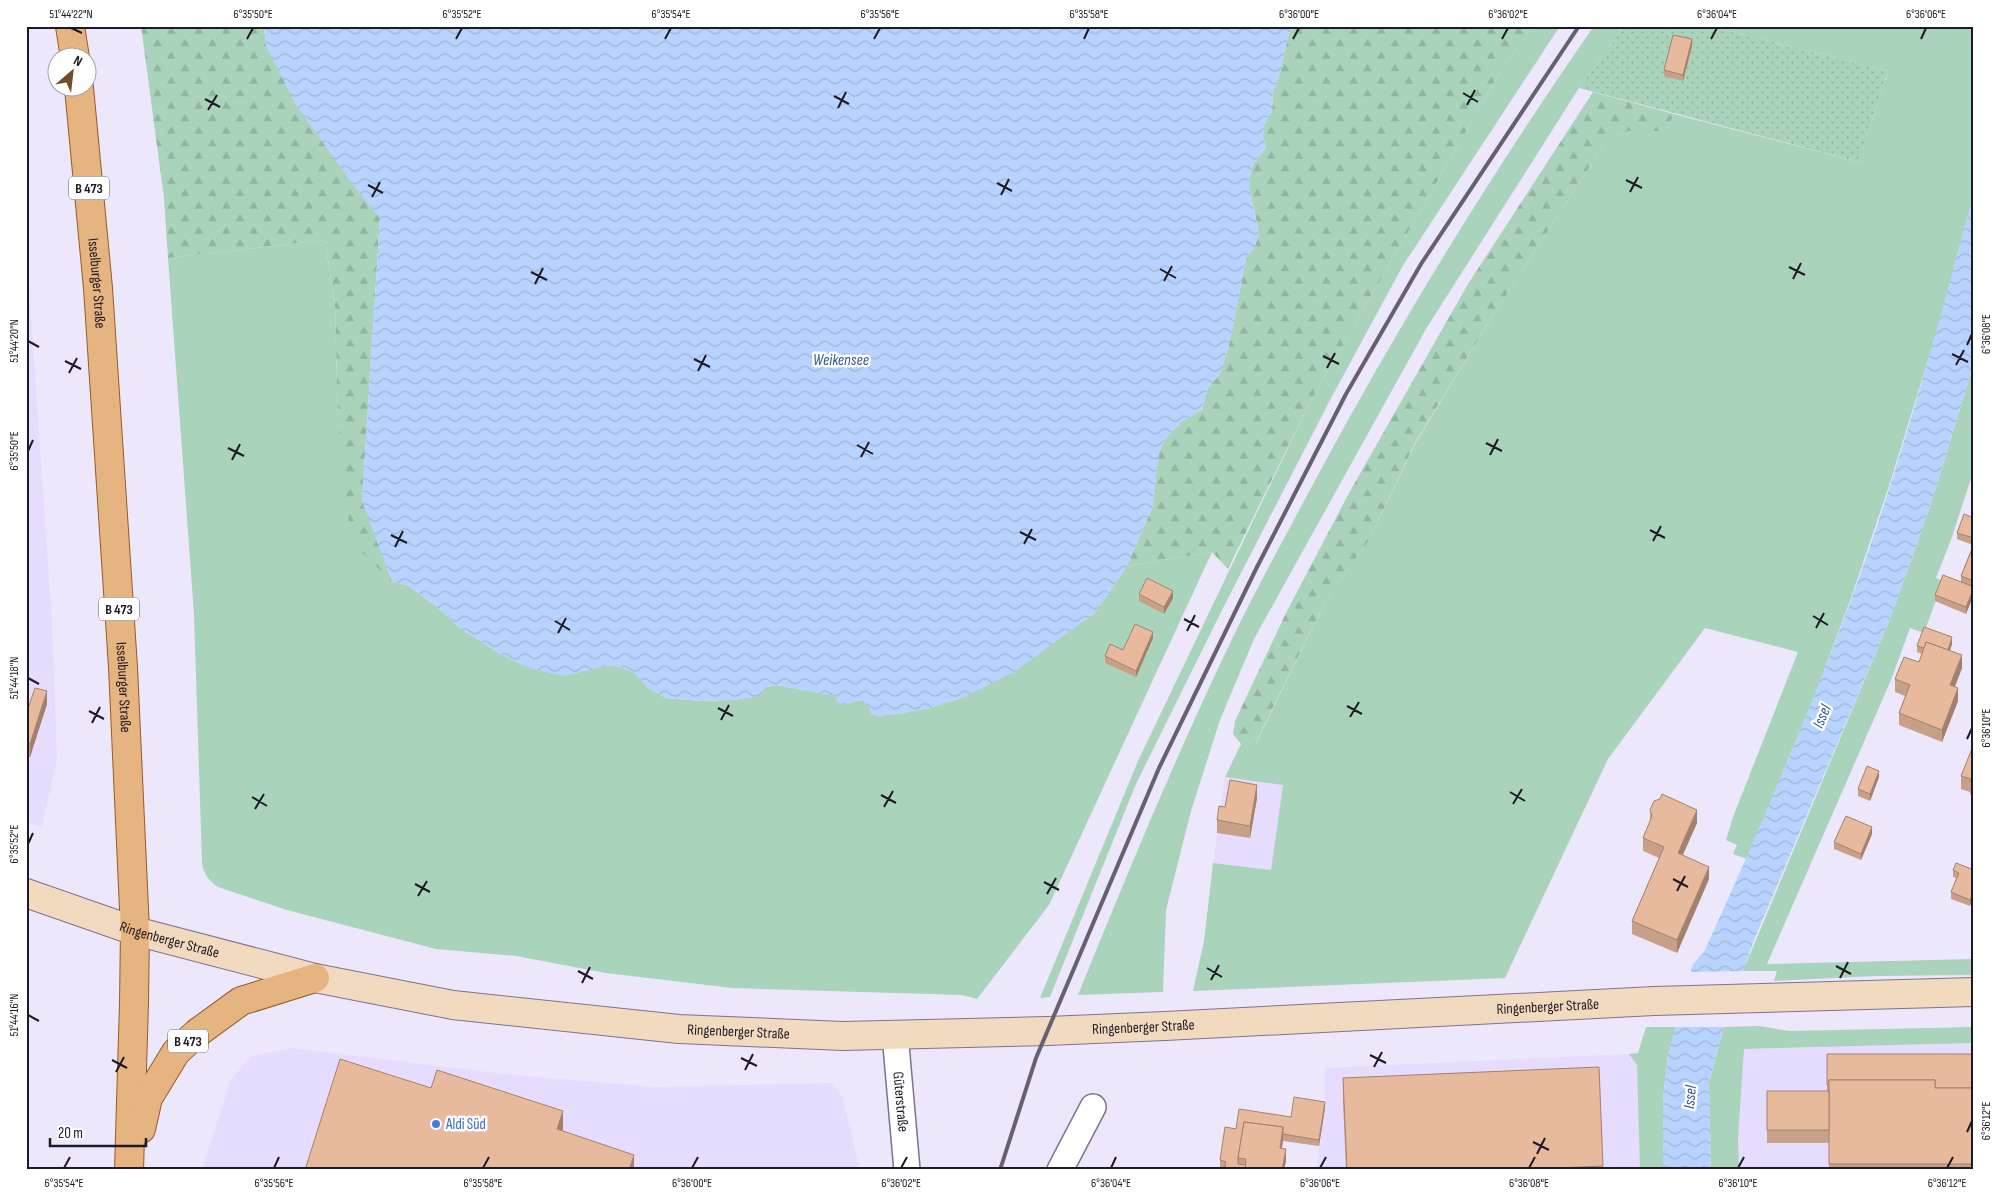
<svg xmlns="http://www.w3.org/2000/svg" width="2000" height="1196" viewBox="0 0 2000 1196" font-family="'Sofia Sans Condensed',sans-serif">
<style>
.built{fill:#e6dcfd}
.grass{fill:#aad3bb}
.forest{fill:url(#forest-firs)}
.park{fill:url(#park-dots)}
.water{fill:url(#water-waves)}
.pier{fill:#ede7fb}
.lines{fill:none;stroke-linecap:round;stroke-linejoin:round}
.street-casing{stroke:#7d7391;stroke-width:28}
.secondary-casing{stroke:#7d7391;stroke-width:30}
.primary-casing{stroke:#935d29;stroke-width:30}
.street{stroke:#fff;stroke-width:25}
.secondary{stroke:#f2dabf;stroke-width:28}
.primary{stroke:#e5b480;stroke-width:28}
.rail{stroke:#666170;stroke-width:4}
.wall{fill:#c7a087}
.shaded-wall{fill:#a2826e}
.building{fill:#e7ba9d;stroke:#a2826e}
.ticks{fill:none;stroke:#1d1925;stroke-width:2}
.shop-dot{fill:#3f7fe0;stroke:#fff;stroke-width:2}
.labels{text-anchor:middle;stroke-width:5;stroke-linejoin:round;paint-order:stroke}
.shield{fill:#fff;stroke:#615e66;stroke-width:1}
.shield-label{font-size:14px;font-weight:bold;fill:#1d1925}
.street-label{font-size:15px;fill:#1d1925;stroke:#fff}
.shop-label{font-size:15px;fill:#366cbe;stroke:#fff;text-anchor:start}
.water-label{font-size:16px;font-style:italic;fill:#34578c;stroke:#fff}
.neatline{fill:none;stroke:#1d1925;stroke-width:2}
.ticks-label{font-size:12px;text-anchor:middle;fill:#1d1925}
</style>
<defs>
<pattern id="forest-firs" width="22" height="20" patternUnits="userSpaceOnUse" patternTransform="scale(1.25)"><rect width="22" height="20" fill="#aad3bb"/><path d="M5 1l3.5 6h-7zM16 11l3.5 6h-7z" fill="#92b5a1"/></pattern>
<pattern id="park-dots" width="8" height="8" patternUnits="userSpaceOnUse" patternTransform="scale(1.25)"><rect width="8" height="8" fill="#aad3bb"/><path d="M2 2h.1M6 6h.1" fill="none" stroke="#92b5a1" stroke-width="1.8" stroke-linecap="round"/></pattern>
<pattern id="water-waves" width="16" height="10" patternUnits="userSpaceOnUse" patternTransform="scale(1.25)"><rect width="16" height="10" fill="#b8d4fe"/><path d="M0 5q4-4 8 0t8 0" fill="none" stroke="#9eb5da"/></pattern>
</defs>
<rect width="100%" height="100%" fill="#ede7fb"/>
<g class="built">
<polygon points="26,244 52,621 57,758 42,827 26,822"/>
<polygon points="1225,777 1283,784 1271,870 1213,863"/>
<polygon points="1974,1043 1974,1170 1739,1170 1738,1139 1743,1049"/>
<polygon points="292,1048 513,1075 656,1087 832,1083 842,1096 860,1170 202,1170 231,1079 252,1056"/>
<polygon points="1629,1054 1637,1065 1640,1170 1316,1170 1325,1108 1325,1068"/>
</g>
<g class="grass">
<polygon points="1533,26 1560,26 1402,267 1328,404 1223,608 1136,784 1050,997 1040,998 1138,761 1309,404 1502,69"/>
<path d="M1594,26H1624L1579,88L1426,329L1254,639L1220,720L1191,811L1166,910L1163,992L1078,995C1127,874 1177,753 1234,635C1258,585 1285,537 1311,488C1396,329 1491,174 1594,26Z"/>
<polygon points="1709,26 1974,26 1974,192 1938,328 1889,486 1851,598 1816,692 1747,859 1733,854 1737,845 1726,840 1733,817 1798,652 1705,628 1608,759 1505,978 1193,991 1204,941 1213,863 1271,870 1283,785 1225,777 1241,744 1256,743 1324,604 1369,540 1416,442 1497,309 1605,143 1628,131 1666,131 1674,114 1859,162 1888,71"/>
<path d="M325,240L335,306L338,424L392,582L407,585L436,606L460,628L500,654L532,669L597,668L612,665L633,671L648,688L666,698L703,701L734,700L759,696L766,687L777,685L864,701L880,716L930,708L964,697L1095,613L1127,566L1212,552L1049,905L977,999L962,995L732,988L606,973L516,956L436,949L287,910L218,887C208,880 204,874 202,863L194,614L168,258Z"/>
<polygon points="1974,363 1974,469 1952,537 1936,578 1943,581 1924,633 1910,628 1891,680 1767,964 1974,959 1974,975 1875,976 1774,981 1777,971 1743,971 1890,619 1930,507"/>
<polygon points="1759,1026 1789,1031 1974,1027 1974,1043 1744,1049 1738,1139 1739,1170 1711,1170 1709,1083 1724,1027"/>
<polygon points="1646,1027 1676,1027 1668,1055 1663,1098 1663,1170 1640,1170 1637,1065 1629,1054 1638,1053"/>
</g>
<g class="forest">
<polygon points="141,26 264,26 266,46 348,178 380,218 362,501 392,582 361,551 349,523 338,424 335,306 325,240 168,258 164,198"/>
<polygon points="1298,26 1533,26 1502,69 1309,404 1228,569 1212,552 1127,566 1152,508 1159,452 1166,437 1183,421 1202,410 1208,388 1220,374 1230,341 1246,259 1255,246 1259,233 1249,187 1251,168 1266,147 1263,136 1264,125 1272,111 1273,92 1280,73 1289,33"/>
<polygon points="1593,92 1674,114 1666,131 1628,131 1605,143 1497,309 1416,441 1369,540 1324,604 1255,744 1241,744 1233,734 1235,721 1286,613 1349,493 1468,284"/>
</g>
<polygon class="park" points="1624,26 1709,26 1888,71 1859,162 1579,88"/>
<g class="water">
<polygon points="264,26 1298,26 1289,33 1280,73 1273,92 1272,111 1264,125 1263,136 1266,147 1251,168 1249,187 1259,233 1255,246 1246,259 1230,341 1220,374 1208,388 1202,410 1183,421 1166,437 1159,452 1152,508 1127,566 1095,613 1014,672 964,697 930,708 900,714 880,716 871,714 869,707 864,701 856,701 847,705 838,703 835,696 777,685 766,687 760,696 734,700 703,701 666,698 648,688 633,671 612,665 564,676 532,669 500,654 460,628 436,606 407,585 392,582 362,501 380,218 348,178 296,105 266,46"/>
<path d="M1974,192V363L1930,507L1890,619L1754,940L1724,1027L1709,1083L1711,1170H1663V1098L1668,1055L1693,964L1704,952C1757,836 1807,719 1851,600C1900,466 1938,329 1974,192Z"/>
</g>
<polygon class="pier" points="1745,971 1726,1027 1673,1027 1688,972"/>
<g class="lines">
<defs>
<g id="street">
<path id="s1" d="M895,1034L907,1170"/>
<polyline points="1060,1170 1093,1107"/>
</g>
<g id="secondary">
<path id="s2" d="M26,893L135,931L315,978L453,1005L679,1029L843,1036L1048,1031L1165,1026L1654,1001L1974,992"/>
</g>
<g id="primary">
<polyline points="70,26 75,58"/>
<path id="s3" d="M79,88L98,288L123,667L135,931L134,1003L129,1170"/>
<polyline points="141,1129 148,1098 176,1052 197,1033 241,1001 315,978"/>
</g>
</defs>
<use href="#street" class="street-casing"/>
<use href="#secondary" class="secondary-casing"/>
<use href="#primary" class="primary-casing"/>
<use href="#street" class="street"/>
<use href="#secondary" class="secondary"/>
<use href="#primary" class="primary"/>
<polyline class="rail" points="1000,1170 1036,1058 1159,768 1256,569 1346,394 1421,264 1579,26"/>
</g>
<g class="wall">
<polygon points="1692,46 1683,81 1664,76 1664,70"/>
<polygon points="1974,518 1974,594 1966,614 1935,601 1935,595 1961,582 1961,576 1973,545 1957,539 1957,533"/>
<polygon points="1139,594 1173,598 1164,614 1139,601"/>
<polygon points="1153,638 1136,677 1105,663 1105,656"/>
<polygon points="1952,644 1950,651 1962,668 1955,687 1958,701 1942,742 1899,725 1899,713 1905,696 1895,692 1895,679 1919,662 1922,654 1917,652 1917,646"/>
<polygon points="47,704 30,757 26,756 26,705 29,706"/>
<polygon points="1974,746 1974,796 1970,794 1970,792 1961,789 1961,776"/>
<polygon points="1879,777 1870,801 1858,796 1858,789"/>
<polygon points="1257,798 1250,838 1217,833 1217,820 1225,807"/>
<polygon points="1650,810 1697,823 1683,855 1709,879 1677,953 1632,934 1632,921 1659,858 1643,851 1643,838 1650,821"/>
<polygon points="1872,834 1861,860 1834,849 1834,842"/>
<polygon points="1953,870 1974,870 1970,906 1951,899 1951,892 1956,878 1953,877"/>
<polygon points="1827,1054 1974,1054 1974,1170 1829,1170 1829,1104 1829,1143 1767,1143 1767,1091 1827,1091"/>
<polygon points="1599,1067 1603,1170 1346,1170 1343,1101 1343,1078"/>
<polygon points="1325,1108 1319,1146 1283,1141 1282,1148 1286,1161 1284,1170 1224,1170 1225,1168 1220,1167 1220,1160 1236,1129 1291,1117"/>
</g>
<g class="shaded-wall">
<polygon points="1692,39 1692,46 1683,81 1683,75"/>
<polygon points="1974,588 1974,594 1966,614 1966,607"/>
<polygon points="1173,591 1173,598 1164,614 1164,607"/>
<polygon points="1153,632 1153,638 1136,677 1136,671"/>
<polygon points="1952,637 1952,644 1946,662 1946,655"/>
<polygon points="1962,655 1962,668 1950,698 1950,685"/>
<polygon points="1958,688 1958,701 1942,742 1942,730"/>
<polygon points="47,691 47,704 30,757 30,744"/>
<polygon points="1879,771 1879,777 1870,801 1870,794"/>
<polygon points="1257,785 1257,798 1250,838 1250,826"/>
<polygon points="1697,810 1697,823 1678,865 1678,853"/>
<polygon points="1872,827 1872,834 1861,860 1861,854"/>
<polygon points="1709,867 1709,879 1677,953 1677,940"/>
<polygon points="1974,891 1974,897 1970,906 1970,900"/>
<polygon points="1325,1102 1325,1108 1319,1146 1319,1140"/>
<polygon points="563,1111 563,1129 557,1147 557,1129"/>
<polygon points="1283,1127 1283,1140 1280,1160 1280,1148"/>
<polygon points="1286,1149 1286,1161 1284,1170 1282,1170"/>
<polygon points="634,1155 634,1170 629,1170"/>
</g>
<g class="building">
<polygon points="1673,35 1692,39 1683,75 1664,70"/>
<polygon points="1964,514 1974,518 1974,538 1957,533"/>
<polygon points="1974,544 1974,581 1961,576"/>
<polygon points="1943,575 1974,587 1966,607 1935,595"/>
<polygon points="1147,578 1173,591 1164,607 1139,594"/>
<polygon points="1135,624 1153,632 1136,671 1105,656 1110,644 1123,650"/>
<polygon points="1924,627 1952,637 1948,650 1926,642 1924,648 1917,646"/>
<polygon points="1926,642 1962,655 1950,685 1958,688 1942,730 1899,713 1910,685 1895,679 1904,657 1919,662"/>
<polygon points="35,688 47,691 30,744 26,743 26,705 29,706"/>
<polygon points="1973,746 1974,746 1974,783 1970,782 1971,779 1961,776"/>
<polygon points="1867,766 1879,771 1870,794 1858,789"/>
<polygon points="1230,780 1257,785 1250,826 1217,820 1219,806 1225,807"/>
<polygon points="1662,794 1697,810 1678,853 1709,867 1677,940 1632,921 1664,847 1643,838 1652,816 1650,810 1654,801 1660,799"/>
<polygon points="1846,816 1872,827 1861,854 1834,842"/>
<polygon points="1956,863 1974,870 1974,891 1970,900 1951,892 1959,873 1953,870"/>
<polygon points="1827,1054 1974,1054 1974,1088 1935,1088 1935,1080 1829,1080 1829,1085 1827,1085"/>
<polygon points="340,1059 431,1088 437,1070 563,1111 557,1129 634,1155 629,1170 305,1170"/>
<polygon points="1599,1067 1603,1166 1513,1170 1347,1170 1343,1078"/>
<polygon points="1829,1080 1935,1080 1935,1088 1974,1088 1974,1164 1829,1164"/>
<rect x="1767" y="1091" width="62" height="39"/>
<polygon points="1294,1097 1325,1102 1319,1140 1283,1134 1283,1127 1244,1122 1238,1158 1238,1164 1246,1165 1245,1170 1224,1170 1226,1162 1220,1160 1225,1127 1236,1129 1239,1109 1291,1117"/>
<polygon points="1244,1122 1283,1127 1280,1148 1286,1149 1282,1170 1245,1170 1246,1159 1238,1158"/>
</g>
<path class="ticks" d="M71,28L82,33M247,39L253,28M456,39L462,28M665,39L671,28M874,39L880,28M1084,39L1089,28M1293,39L1299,28M1502,39L1508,28M1711,39L1717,28M1921,39L1926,28M1463,93L1478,102M834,96L849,104M205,99L220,107M1467,105L1475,90M838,108L846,92M208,110L217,95M1626,180L1642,188M997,183L1012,191M368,185L383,193M1630,192L1638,177M1001,195L1009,179M372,197L380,182M1789,267L1805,275M1160,269L1176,278M531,272L547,280M1793,279L1801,263M1164,281L1172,266M535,284L543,268M28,341L39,347M1967,345L1972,334M1952,354L1968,362M1323,356L1339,364M694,359L710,367M65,361L81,369M1956,365L1964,350M1327,368L1335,353M698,371L706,355M69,373L77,358M1486,443L1502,451M857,445L873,454M228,448L244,456M28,451L33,440M1490,455L1498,439M861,457L869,442M232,460L240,444M1650,530L1665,538M1020,532L1036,540M391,535L407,543M1653,541L1661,526M1024,544L1032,529M395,547L403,531M1813,616L1828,625M1184,619L1199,627M555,621L570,630M1816,628L1824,613M1187,631L1195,615M558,633L566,618M28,678L39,684M1347,706L1362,714M718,708L733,716M89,711L104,719M1350,717L1359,702M721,720L729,705M92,723L100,707M1967,739L1972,728M1510,792L1525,801M881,795L896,803M252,797L267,806M1513,804L1522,789M884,807L893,791M255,809L264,794M28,844L33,833M1673,879L1688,887M1044,882L1059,890M415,884L430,892M1677,891L1685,876M1047,894L1056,878M418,896L427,881M1836,966L1851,974M1207,968L1222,977M578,971L593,979M1840,978L1848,962M1211,980L1219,965M582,983L590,967M28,1015L39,1021M1370,1055L1386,1063M741,1058L757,1066M112,1060L127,1068M1374,1067L1382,1052M745,1070L753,1054M116,1072L124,1057M1967,1132L1972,1121M1533,1142L1549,1150M1537,1154L1545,1138M64,1168L70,1157M274,1168L279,1157M483,1168L489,1157M692,1168L698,1157M901,1168L907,1157M1111,1168L1116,1157M1320,1168L1326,1157M1529,1168L1535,1157M1738,1168L1744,1157M1947,1168L1953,1157"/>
<circle class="shop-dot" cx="436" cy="1124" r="5"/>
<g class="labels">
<g class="shield">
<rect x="69" y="176.5" width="40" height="23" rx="4"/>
<rect x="99" y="597.5" width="40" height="23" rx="4"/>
<rect x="168" y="1029.5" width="40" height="23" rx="4"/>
</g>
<g class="shield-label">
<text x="89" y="193">B 473</text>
<text x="119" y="614">B 473</text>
<text x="188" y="1046">B 473</text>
</g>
<g class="street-label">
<text dy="5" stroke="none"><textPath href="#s3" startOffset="196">Isselburger Straße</textPath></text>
<text dy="5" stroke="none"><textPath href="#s3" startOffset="601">Isselburger Straße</textPath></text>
<text dy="5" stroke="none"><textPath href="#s2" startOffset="151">Ringenberger Straße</textPath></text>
<text dy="5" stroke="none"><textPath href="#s2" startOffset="1539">Ringenberger Straße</textPath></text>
<text dy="5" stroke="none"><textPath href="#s2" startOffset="1134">Ringenberger Straße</textPath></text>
<text dy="5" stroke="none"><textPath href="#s2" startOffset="729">Ringenberger Straße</textPath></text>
<text dy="5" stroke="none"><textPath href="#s1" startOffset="68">Güterstraße</textPath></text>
</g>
<g class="shop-label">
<text x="446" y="1129">Aldi Süd</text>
</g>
<g class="water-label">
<text x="841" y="365">Weikensee</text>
<text transform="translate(1821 716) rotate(-67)" y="6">Issel</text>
<text transform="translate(1689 1097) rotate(-85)" y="6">Issel</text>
</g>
</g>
<rect width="2000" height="1196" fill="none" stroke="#ffffff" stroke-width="55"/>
<g transform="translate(72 72) rotate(28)"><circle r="24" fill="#ffffff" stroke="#a5a3a8"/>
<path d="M0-4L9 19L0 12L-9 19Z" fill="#724d28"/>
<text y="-8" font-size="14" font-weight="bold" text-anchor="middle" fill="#1d1925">N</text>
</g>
<path d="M50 1138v8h96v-8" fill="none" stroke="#1d1925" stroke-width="2.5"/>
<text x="58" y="1138" font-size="15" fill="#1d1925" stroke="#ffffff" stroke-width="4" paint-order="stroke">20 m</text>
<rect x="28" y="28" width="1944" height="1140" class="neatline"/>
<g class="ticks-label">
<text x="71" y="18">51°44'22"N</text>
<text x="253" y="18">6°35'50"E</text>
<text x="462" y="18">6°35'52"E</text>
<text x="671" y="18">6°35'54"E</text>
<text x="880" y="18">6°35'56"E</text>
<text x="1089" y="18">6°35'58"E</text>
<text x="1299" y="18">6°36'00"E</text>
<text x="1508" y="18">6°36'02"E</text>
<text x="1717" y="18">6°36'04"E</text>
<text x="1926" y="18">6°36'06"E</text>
<text transform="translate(1986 334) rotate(-90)" y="4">6°36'08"E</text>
<text transform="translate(14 341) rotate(-90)" y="4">51°44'20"N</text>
<text transform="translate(14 451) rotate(-90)" y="4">6°35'50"E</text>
<text transform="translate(14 678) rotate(-90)" y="4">51°44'18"N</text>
<text transform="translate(1986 728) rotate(-90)" y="4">6°36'10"E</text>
<text transform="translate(14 844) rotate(-90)" y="4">6°35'52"E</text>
<text transform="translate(14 1015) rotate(-90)" y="4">51°44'16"N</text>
<text transform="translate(1986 1121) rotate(-90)" y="4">6°36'12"E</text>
<text x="64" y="1187">6°35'54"E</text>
<text x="274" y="1187">6°35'56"E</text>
<text x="483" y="1187">6°35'58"E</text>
<text x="692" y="1187">6°36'00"E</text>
<text x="901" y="1187">6°36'02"E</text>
<text x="1111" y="1187">6°36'04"E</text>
<text x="1320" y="1187">6°36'06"E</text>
<text x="1529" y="1187">6°36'08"E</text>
<text x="1738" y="1187">6°36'10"E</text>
<text x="1947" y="1187">6°36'12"E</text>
</g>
</svg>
